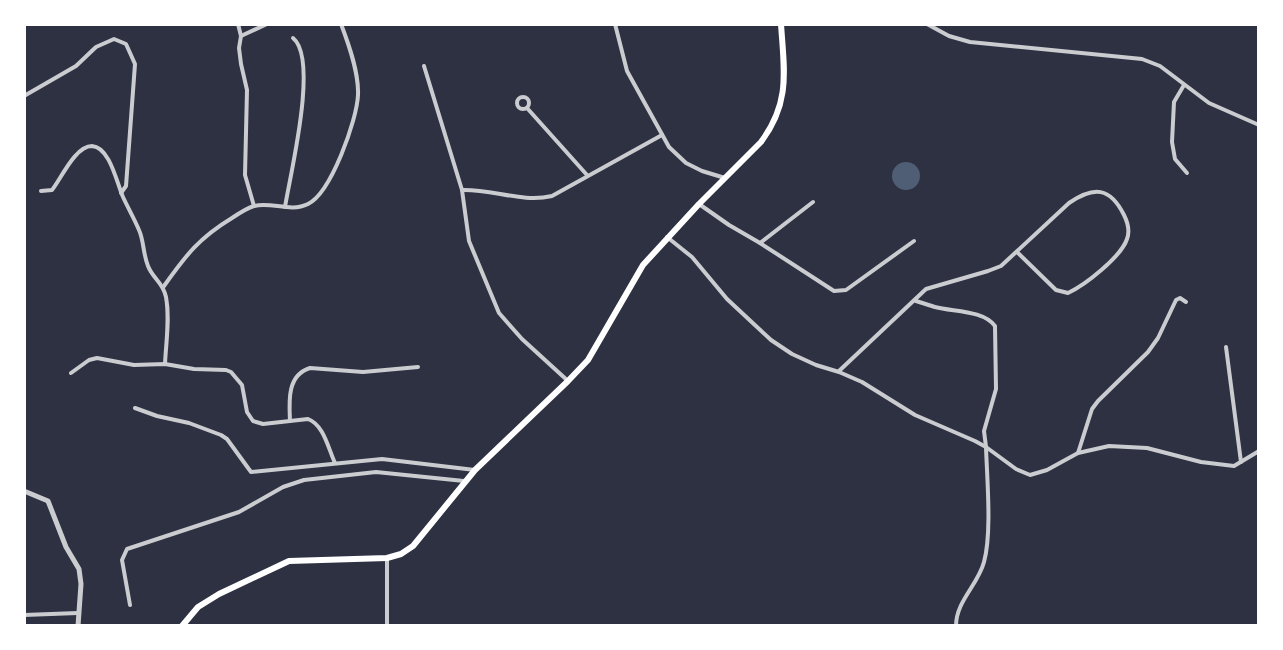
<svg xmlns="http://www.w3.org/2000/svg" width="1283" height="650" viewBox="0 0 1283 650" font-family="'Alegreya Sans',sans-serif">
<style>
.water{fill:#4f5d75}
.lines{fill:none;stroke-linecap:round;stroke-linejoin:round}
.minor{stroke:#caccd0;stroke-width:4}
.tertiary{stroke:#caccd0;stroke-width:5}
.secondary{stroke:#fff;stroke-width:6}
</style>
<rect width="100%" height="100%" fill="#2d3142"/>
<circle class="water" cx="906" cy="176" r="14"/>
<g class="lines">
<g class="minor">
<polyline points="238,24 241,36 239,48 241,64 247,90 245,175 254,206"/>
<polyline points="615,24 627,71 669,147 686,163 702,171 725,178"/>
<polyline points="927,24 949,36 970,42 1142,59 1160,66 1209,103 1259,125"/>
<polyline points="241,36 267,24"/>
<polyline points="424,66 462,190 469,241 499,313 522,339 568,381"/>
<polyline points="1184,85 1174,102 1172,142 1175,159 1187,173"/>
<polyline points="24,96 76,66 96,47 114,39 126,44 135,64 126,186 121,193"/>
<circle cx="523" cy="103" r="6"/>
<polyline points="527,108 587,175"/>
<path d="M462,190C493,189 522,203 552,196L662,135"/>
<path d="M41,191L52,190C61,179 75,146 92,146C110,147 117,184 123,197C128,208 134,218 139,230C144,241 143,254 148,266C153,279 163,282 166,297C170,318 166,342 165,364"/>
<polyline points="813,202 760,243 834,291 846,290 914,241"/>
<polyline points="699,204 729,225 760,243"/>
<path d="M285,207C290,175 319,59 293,38"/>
<polyline points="1259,214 1259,212"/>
<path d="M667,237L692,257L727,299L771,340L792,354L816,365L839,372L862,382L915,415L975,441L986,447C987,479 992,533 984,562C978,585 956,601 956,626"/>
<path d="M164,286C186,255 199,238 232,218C238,214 247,208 254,206C271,201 290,213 308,204C331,193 357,120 358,95C359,73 349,45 341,24"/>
<path d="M916,301C922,303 929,305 935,307C954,312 983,310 995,326L996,389L984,431L986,447L1016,469L1030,475L1047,470L1078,453L1109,446L1147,448L1201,462L1234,466L1259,451"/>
<polyline points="1226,347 1241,462"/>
<path d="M839,371L926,289L988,271L1001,266L1069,203C1094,186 1110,187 1124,215C1128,223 1130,231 1127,239C1121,257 1085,285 1068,293L1056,290L1017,252"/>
<path d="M71,373L89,360L97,358L134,365L165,364L194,369L226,370L231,372L242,385L247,412L253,421L263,424L308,419C324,425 328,448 335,463"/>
<polyline points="135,408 157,416 189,423 221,435 227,439 251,472 382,459 475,470"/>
<path d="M290,421C289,401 287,375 310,368L363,372L418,367"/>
<polyline points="1078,453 1092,409 1098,401 1148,352 1158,338 1176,300 1180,298 1186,302"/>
<polyline points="387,558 387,626"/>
<polyline points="130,605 122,560 127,549 239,512 283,487 304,480 376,472 464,481"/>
<polyline points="24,615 78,613"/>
</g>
<polyline class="tertiary" points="24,491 48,501 66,547 79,569 81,584 78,626"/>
<path class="secondary" d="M182,626L198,607L219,594L289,561L387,558L401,554L413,546L475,470L568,381L588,360L643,265L699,204L761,142C791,102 784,70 781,24"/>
</g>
<rect width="1283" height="650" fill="none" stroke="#ffffff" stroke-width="52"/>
</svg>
